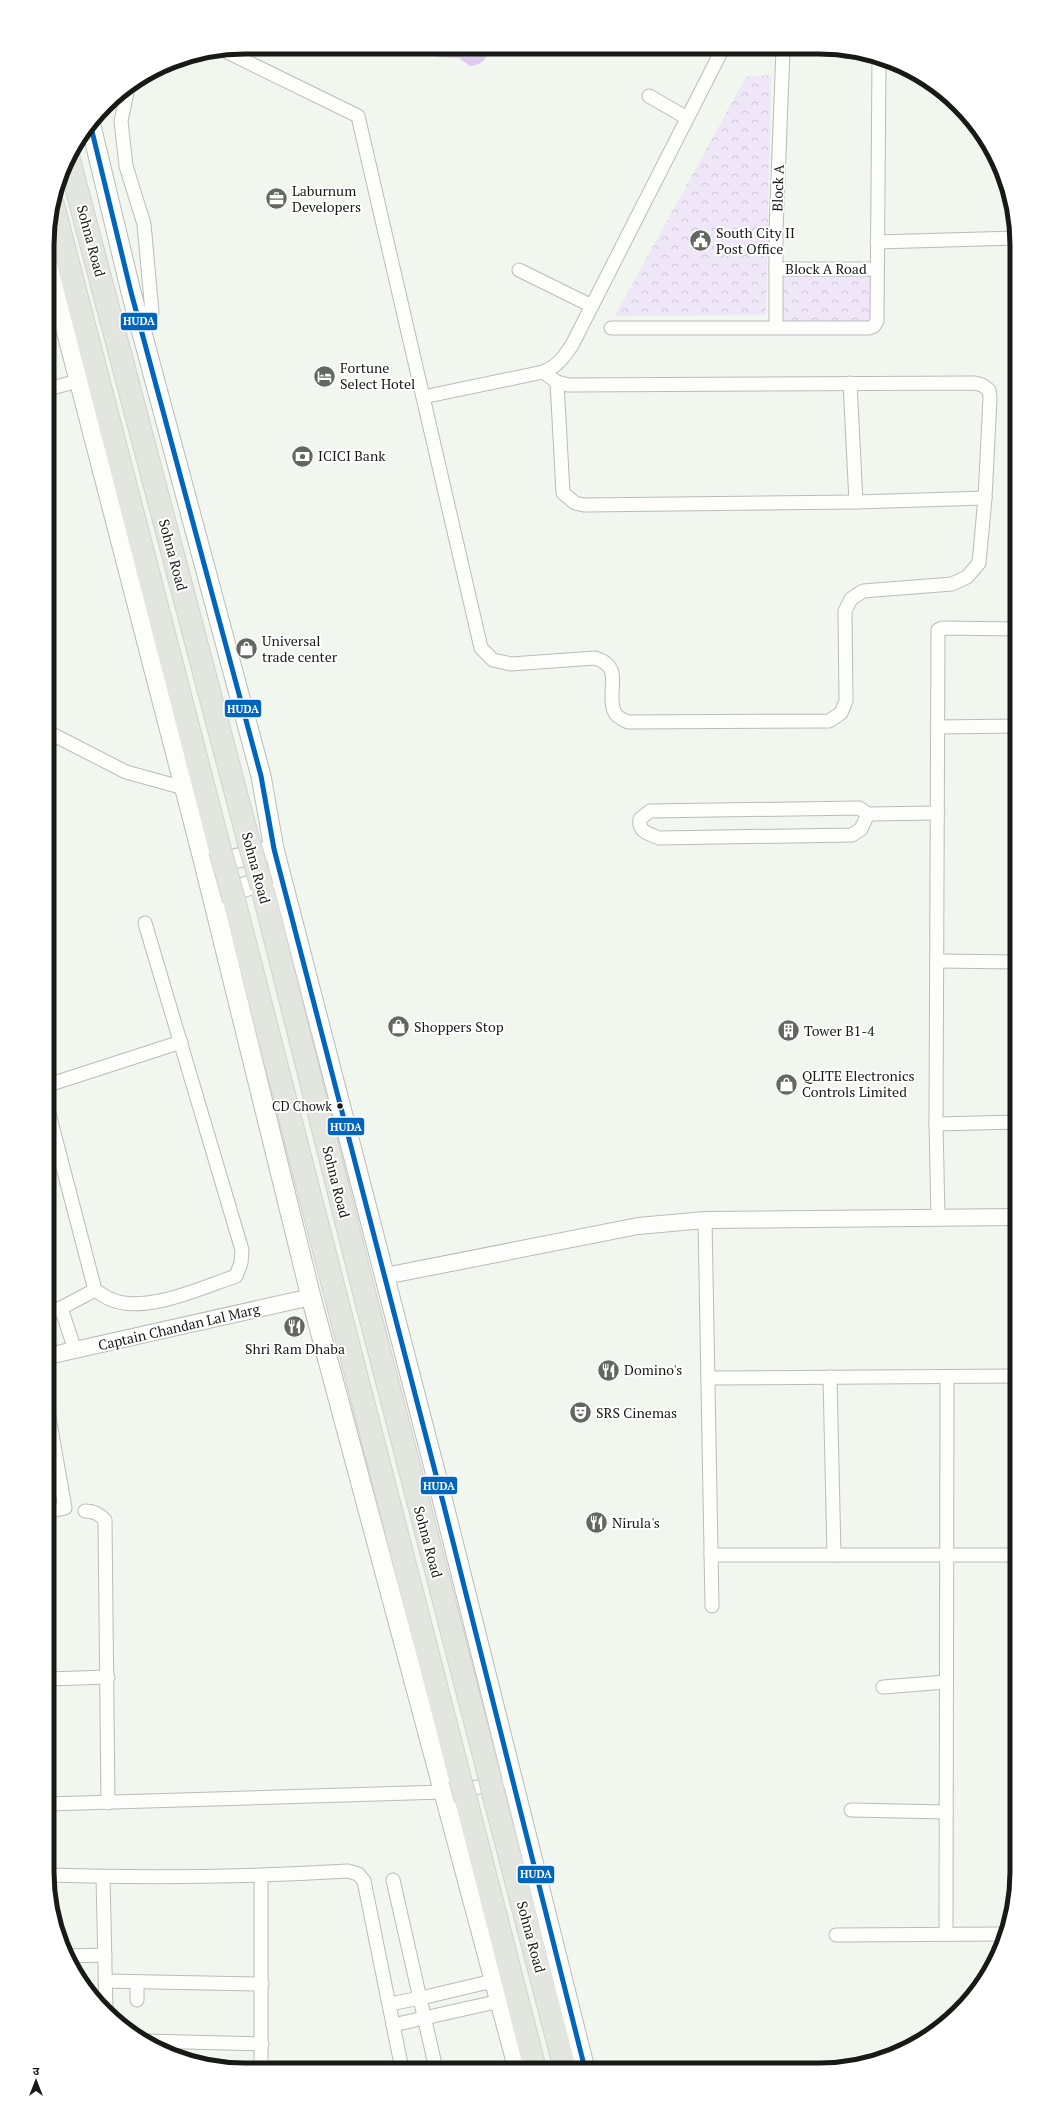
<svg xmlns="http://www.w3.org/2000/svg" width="1064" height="2117" viewBox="0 0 1064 2117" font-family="'PT Serif','Noto Sans Devanagari',serif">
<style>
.park{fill:url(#park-crowns)}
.water{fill:#dec9ef}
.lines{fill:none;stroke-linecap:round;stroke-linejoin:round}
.minor-casing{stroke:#b9bdb8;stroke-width:15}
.tertiary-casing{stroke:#b9bdb8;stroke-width:18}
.secondary-casing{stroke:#b9bdb8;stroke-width:21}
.trunk-casing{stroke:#d0d2ce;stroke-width:24}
.minor{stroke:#fdfefc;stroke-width:13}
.tertiary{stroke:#fdfefc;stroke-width:16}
.secondary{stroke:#fdfefc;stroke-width:19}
.trunk{stroke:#e2e6de;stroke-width:22}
.trunk-bridge-casing{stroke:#d0d2ce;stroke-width:24;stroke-linecap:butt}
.trunk-bridge{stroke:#e2e6de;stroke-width:22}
.bus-1-casing{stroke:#fff;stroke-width:8}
.bus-1{stroke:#0065bd;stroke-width:5}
.bus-dot{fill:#171a15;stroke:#fff;stroke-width:1.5}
.labels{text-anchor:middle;stroke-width:4;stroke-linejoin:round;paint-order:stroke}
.bus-label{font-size:13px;fill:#171a15;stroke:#fff;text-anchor:end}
.street-label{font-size:14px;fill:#171a15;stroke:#fff}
.poi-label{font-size:14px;fill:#171a15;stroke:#fff;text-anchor:start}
.rim{fill:none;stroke:#171a15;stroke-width:5}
.line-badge{stroke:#fff;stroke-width:1.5}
.badge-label{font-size:11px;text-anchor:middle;font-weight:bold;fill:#fff}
</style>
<defs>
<pattern id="park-crowns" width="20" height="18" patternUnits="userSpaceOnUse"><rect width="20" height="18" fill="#efe6f7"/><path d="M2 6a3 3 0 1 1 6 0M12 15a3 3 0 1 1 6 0" fill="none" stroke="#ccc5d3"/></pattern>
</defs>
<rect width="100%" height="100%" fill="#f1f6ee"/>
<g class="park">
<polygon points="771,75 766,315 615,316 746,77"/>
<polygon points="781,276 873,276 874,321 781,322"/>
</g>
<path class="water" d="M436,48H487C488,60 481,65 470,66L459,58L437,57Z"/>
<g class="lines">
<defs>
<g id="minor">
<path d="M225,51L358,116L481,648L493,660L511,664L595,658C625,667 606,690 614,711C616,717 623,720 628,722L829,721L841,713L846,701L845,611L851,599L863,591L952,584L967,577L979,563L985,498L990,398L989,390L982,385L975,383L568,385L557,382L543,372"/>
<polyline points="844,51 860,52"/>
<polyline points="128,88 121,121 126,166 144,224 152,312 142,331"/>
<polyline points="649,96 687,118"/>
<polyline points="877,242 1016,238"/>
<polyline points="776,269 876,269"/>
<polyline points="519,270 592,306"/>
<polyline points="776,327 776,230 783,50"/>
<polyline points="611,328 869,328 874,326 877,321 879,58"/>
<polyline points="557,382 563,493 575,503 584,505 856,502 985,498"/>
<polyline points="850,383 856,502"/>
<polyline points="48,389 78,381"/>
<path d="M423,397L543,372C558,366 563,358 572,345L722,50"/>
<polyline points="938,727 1017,726"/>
<polyline points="48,732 126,772 184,788"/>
<path d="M868,814L861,829L852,835L659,838C648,833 638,832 640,819L650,811L859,808L868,814L938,813"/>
<polyline points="937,961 1017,962"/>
<polyline points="48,1085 181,1042"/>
<path d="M48,1110L95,1290C100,1293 105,1297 110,1299C144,1315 203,1287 236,1276L241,1263L242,1250L145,923"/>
<polyline points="936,1124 1017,1122"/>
<polyline points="938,1218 936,1124 938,630 942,628 1017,629"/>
<polyline points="705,1220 712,1606"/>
<polyline points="61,1308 75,1350"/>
<polyline points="48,1313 61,1308 95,1290"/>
<polyline points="830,1377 834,1555"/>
<polyline points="708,1378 1017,1376"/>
<path d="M85,1511C94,1511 99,1514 105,1520L108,1803"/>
<polyline points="47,1512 65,1508 47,1406"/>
<polyline points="711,1555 1017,1555"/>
<polyline points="47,1679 108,1677"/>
<polyline points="883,1687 946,1682"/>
<polyline points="47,1804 443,1792 499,1784"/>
<polyline points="851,1810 946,1812"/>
<path d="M48,1875C148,1878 248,1877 348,1871L358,1874L364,1881L402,2069"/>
<polyline points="261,1876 261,2068"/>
<polyline points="103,1877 106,2011"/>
<polyline points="393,1880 436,2069"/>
<polyline points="946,1934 947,1377"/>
<polyline points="836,1935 1005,1934"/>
<polyline points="68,1956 105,1955"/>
<polyline points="105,1981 262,1984"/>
<polyline points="137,1982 137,2000"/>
<polyline points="389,2004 421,1998 493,1981"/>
<polyline points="393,2025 500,2001"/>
<polyline points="145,2041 262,2044"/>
</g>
<g id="tertiary">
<polyline points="385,1276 638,1226 705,1220 1017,1217"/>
<polyline points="48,1356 311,1297"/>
</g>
<g id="secondary">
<polyline points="91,126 131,292 261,776 274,849 444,1506 585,2069"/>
<polyline points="49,264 203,859 311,1297 518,2069"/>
<polyline points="209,865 267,851"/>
<polyline points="218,896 274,877"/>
</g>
<g id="trunk">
<polyline points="68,156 249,843"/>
<polyline points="53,205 220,850"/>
<polyline points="262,887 365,1296 489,1775"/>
<polyline points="234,900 460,1779"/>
<polyline points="494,1796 565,2069"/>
<polyline points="466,1800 535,2069"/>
</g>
</defs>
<use href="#minor" class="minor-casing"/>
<use href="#tertiary" class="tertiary-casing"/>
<use href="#secondary" class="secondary-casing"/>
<use href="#trunk" class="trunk-casing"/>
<use href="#minor" class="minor"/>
<use href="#tertiary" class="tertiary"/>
<use href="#secondary" class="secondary"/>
<use href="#trunk" class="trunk"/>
<defs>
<g id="trunk-bridge">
<polyline points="249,843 262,887"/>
<polyline points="220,850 234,900"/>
<polyline points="489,1775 494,1796"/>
<polyline points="460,1779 466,1800"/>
</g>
</defs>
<use href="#trunk-bridge" class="trunk-bridge-casing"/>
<use href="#trunk-bridge" class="trunk-bridge"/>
<defs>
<polyline id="bus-1" points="91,127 131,292 261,776 274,849 444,1506 585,2069"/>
</defs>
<use href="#bus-1" class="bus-1-casing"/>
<use href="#bus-1" class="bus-1"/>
</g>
<defs>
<symbol id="office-disc" viewBox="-11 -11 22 22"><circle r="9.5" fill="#636761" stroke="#fff"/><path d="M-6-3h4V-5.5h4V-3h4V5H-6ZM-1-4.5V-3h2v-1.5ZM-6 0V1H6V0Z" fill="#fff"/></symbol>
<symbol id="civic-disc" viewBox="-11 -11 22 22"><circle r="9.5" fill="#636761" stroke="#fff"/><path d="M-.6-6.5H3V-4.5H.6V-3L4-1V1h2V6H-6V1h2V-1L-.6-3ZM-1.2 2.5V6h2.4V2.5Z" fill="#fff"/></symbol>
<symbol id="hotel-disc" viewBox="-11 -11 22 22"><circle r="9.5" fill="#636761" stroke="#fff"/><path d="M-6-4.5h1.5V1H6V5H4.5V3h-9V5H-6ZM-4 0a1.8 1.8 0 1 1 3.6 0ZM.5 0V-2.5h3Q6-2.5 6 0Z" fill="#fff"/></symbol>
<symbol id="bank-disc" viewBox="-11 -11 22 22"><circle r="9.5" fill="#636761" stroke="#fff"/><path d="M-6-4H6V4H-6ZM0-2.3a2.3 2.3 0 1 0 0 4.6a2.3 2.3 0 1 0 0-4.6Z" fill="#fff"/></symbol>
<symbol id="shop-disc" viewBox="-11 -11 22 22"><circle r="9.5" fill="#636761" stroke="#fff"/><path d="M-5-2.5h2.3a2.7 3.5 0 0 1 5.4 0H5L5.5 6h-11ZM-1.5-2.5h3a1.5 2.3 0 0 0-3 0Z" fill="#fff"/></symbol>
<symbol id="building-disc" viewBox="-11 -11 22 22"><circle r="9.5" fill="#636761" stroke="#fff"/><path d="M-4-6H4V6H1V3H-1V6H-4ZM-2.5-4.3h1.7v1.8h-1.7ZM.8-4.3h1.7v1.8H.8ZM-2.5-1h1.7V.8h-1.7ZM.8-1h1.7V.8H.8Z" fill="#fff"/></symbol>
<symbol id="restaurant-disc" viewBox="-11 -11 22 22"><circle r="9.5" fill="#636761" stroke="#fff"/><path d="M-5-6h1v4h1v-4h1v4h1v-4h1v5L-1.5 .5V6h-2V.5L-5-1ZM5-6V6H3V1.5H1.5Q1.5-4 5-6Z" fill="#fff"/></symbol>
<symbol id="theatre-disc" viewBox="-11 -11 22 22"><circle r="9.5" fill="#636761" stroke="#fff"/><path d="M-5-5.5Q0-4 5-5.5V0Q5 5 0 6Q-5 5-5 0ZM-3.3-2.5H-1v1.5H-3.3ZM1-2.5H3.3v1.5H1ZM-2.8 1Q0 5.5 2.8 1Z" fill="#fff"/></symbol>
</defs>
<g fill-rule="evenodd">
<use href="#office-disc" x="264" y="186" width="25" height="25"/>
<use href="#civic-disc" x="688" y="228" width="25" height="25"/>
<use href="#hotel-disc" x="312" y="364" width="25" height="25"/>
<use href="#bank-disc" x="290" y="444" width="25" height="25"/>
<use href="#shop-disc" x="234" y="636" width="25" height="25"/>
<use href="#shop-disc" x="386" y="1014" width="25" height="25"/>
<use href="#building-disc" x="776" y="1018" width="25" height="25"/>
<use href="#shop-disc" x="774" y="1072" width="25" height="25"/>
<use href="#restaurant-disc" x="282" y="1314" width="25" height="25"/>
<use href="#restaurant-disc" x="596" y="1358" width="25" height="25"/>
<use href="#theatre-disc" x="568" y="1400" width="25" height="25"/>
<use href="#restaurant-disc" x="584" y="1510" width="25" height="25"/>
</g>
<circle class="bus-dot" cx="340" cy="1106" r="3.5"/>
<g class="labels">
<g class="bus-label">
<text x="332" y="1111">CD Chowk</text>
</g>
<g class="street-label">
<text transform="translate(778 188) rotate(-88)" y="5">Block A</text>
<text transform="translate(91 241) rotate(75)" y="5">Sohna Road</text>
<text x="826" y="274">Block A Road</text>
<text transform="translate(173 555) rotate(75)" y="5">Sohna Road</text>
<text transform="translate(256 868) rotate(75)" y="5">Sohna Road</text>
<text transform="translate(336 1182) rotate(76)" y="5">Sohna Road</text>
<text transform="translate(179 1327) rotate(-13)" y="5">Captain Chandan Lal Marg</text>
<text transform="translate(428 1542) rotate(75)" y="5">Sohna Road</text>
<text transform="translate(531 1937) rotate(75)" y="5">Sohna Road</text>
</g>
<g class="poi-label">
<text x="292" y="196">Laburnum<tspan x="292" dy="16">Developers</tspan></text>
<text x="716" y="238">South City II<tspan x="716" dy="16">Post Office</tspan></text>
<text x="340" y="373">Fortune<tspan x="340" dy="16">Select Hotel</tspan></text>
<text x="318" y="461">ICICI Bank</text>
<text x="262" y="646">Universal<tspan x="262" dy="16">trade center</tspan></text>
<text x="414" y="1032">Shoppers Stop</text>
<text x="804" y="1036">Tower B1-4</text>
<text x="802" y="1081">QLITE Electronics<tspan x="802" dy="16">Controls Limited</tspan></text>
<text x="295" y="1354" text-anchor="middle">Shri Ram Dhaba</text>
<text x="624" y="1375">Domino's</text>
<text x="596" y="1418">SRS Cinemas</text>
<text x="612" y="1528">Nirula's</text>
</g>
</g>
<path d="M0 0H1064V2117H0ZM245 54H819A191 191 0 0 1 1010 245V1872A191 191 0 0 1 819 2063H245A191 191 0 0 1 54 1872V245A191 191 0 0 1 245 54Z" fill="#fff" fill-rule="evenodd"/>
<path class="rim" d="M245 54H819A191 191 0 0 1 1010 245V1872A191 191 0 0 1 819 2063H245A191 191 0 0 1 54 1872V245A191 191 0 0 1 245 54Z"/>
<g class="line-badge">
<rect x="120" y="312" width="38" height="19" rx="4" fill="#0065bd"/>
<rect x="224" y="699" width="38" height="19" rx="4" fill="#0065bd"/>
<rect x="327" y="1117" width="38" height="19" rx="4" fill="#0065bd"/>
<rect x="420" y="1476" width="38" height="19" rx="4" fill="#0065bd"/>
<rect x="517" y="1865" width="38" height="19" rx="4" fill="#0065bd"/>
</g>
<g class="badge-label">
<text x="139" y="325">HUDA</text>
<text x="243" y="713">HUDA</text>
<text x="346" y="1131">HUDA</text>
<text x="439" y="1490">HUDA</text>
<text x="536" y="1878">HUDA</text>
</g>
<g transform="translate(36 2081)" stroke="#ffffff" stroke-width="3" paint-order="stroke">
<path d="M0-3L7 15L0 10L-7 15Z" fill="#171a15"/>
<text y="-6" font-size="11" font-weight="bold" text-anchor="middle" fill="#171a15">उ</text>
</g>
</svg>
